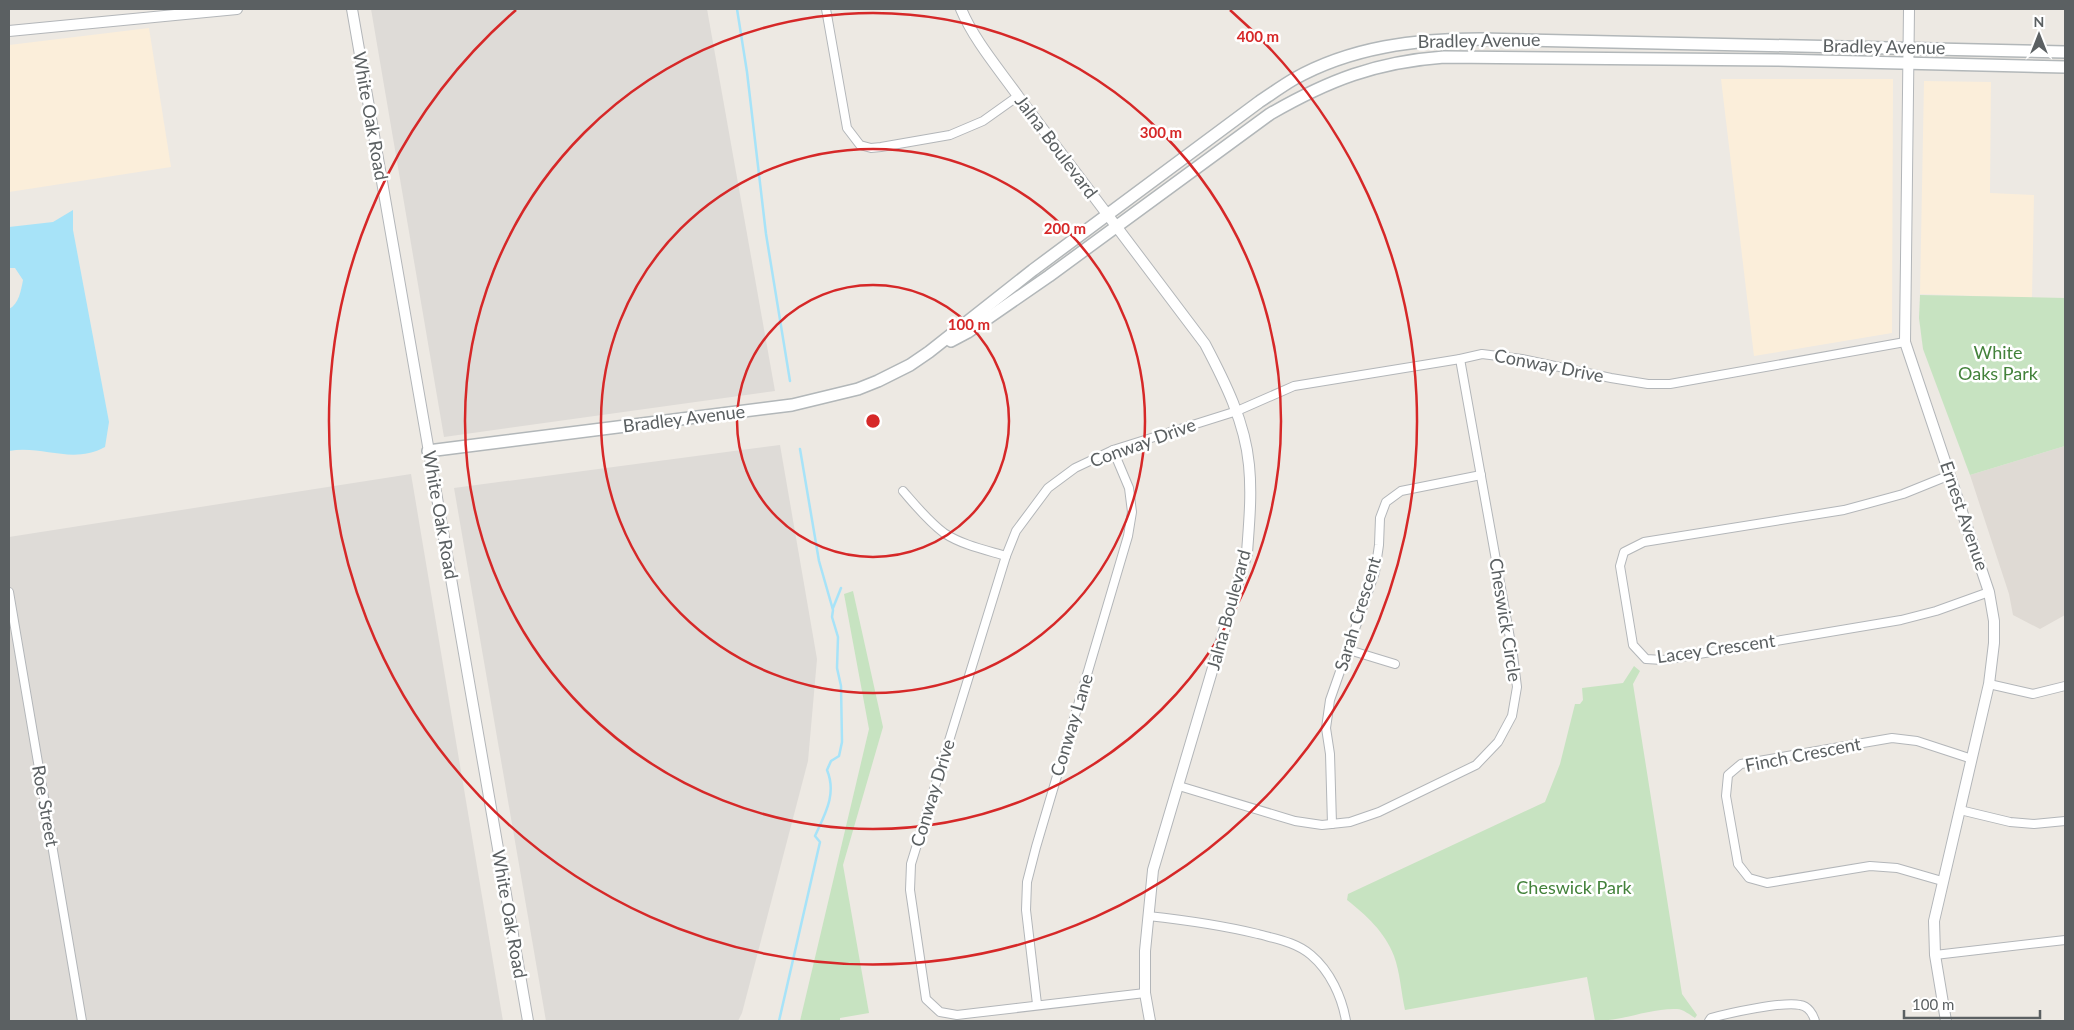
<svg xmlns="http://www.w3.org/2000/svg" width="2074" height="1030" viewBox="0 0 2074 1030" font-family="Lato,sans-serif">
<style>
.commercial{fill:#fbeeda}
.industrial{fill:#dedbd7}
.education{fill:#dfdad4}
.green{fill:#c7e3c1}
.water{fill:#a7e3f8}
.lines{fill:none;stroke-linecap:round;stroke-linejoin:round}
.stream{stroke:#a7e3f8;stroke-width:2.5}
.minor-casing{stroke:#b3b6b9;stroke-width:10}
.tertiary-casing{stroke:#b3b6b9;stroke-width:12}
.secondary-casing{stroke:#b2b7b9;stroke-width:14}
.minor{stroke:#fff;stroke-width:8}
.tertiary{stroke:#fff;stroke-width:10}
.secondary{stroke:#fff;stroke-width:11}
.ring{fill:none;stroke:#d62828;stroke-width:2.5}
.labels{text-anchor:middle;stroke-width:5;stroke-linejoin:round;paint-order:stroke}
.street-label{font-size:18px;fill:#5b6062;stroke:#fff}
.park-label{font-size:18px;fill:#43823b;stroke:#fff}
.centre{fill:#d62828;stroke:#fff;stroke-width:2.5}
.ring-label{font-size:15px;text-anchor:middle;font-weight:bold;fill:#d62828;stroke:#fff;stroke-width:5;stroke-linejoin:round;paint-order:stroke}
</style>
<rect width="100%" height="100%" fill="#ede9e3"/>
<g class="commercial">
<polygon points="149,28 171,167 9,192 9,45"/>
<polygon points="1721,79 1893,79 1892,333 1754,356"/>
<polygon points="1924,81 1991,82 1990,193 2034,195 2032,298 1920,294"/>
</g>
<g class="industrial">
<polygon points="371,9 707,9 775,391 444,437"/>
<polygon points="780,445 817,659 808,761 742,1013 738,1021 546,1021 454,488"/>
<polygon points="411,474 503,1021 9,1021 9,537"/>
</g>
<polygon class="education" points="2065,446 2065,615 2040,629 2013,615 2009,594 1970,475"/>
<g class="green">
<polygon points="1920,295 2065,298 2065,446 1970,475 1923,349 1919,318"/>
<polygon points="853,591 883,727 843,865 869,1013 840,1018 840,1021 800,1021 869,729 844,594"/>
<path d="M1634,666L1640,671L1633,684L1682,994L1697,1015L1695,1018C1690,1015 1683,1009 1677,1009C1650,1008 1623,1021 1595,1021L1587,977L1405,1010C1401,992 1400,972 1394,956C1385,932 1366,915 1347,900L1348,894L1545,802L1560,764L1575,704H1580L1583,700L1582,688L1623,683Z"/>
</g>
<path class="water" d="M73,210V230L109,422L105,447C72,465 43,445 9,451V309C19,304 21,290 23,280L15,268H9V227L53,222Z"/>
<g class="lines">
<g class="stream">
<polyline points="737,9 747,72 766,234 790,381"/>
<polyline points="833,608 841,588"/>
<path d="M779,1021L820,842L815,836C825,814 837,794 827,770L831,761L839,756L842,742L841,686L837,668L838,637L832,617L833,610L819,561L800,449"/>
</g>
<defs>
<g id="minor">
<polyline points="826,9 847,128 860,145 871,148 881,147 950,135 983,121 1018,96"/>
<polyline points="1950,475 1903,494 1844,510 1644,542 1624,552 1620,566 1633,645 1646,659 1663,660 1901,620 1936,611 1989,592"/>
<path d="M903,491C916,506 928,521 944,533C962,545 986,550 1006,556"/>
<polyline points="9,592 82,1021"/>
<polyline points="1349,650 1395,664"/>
<polyline points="1989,684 2033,694 2065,686"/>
<polyline points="1179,786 1295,821 1322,825 1350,822 1379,812 1476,765 1498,742 1512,716 1517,687 1513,655 1460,359"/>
<polyline points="1960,810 2010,822 2034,824 2065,821"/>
<polyline points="1332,824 1330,754 1326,728 1330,700 1375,572 1379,545 1380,518 1386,502 1401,491 1481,475"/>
<polyline points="1942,881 1897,868 1870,866 1767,883 1749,878 1738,864 1726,796 1728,775 1741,764 1892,738 1917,741 1972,759"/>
<path d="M1148,916C1185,920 1221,925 1258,934C1276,939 1296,942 1311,955C1330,971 1342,997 1346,1021"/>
<polyline points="1935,955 2065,940"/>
<polyline points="1145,993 957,1015 940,1012 926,999 910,890 911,864 1006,556 1016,531 1048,488 1075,468 1113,450 1237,411 1294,386 1460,359 1482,354 1522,359 1611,378 1648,384 1670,384 1905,342"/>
<polyline points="1037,1004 1026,910 1027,882 1036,847 1128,536 1132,512 1129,488 1113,450"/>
<path d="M1709,1021L1711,1018C1729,1013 1784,1001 1800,1005C1808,1006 1813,1014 1815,1021"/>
</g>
<g id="tertiary">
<polyline points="352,9 528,1021"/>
<path d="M961,9C974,40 998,68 1018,96L1205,344C1225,382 1245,422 1249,465C1252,495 1249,524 1247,553L1153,870L1145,951V993L1150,1021"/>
<polyline points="1909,9 1905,342 1989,592 1994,621 1994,643 1989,684 1934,921 1935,955 1946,1021"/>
<polyline points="9,31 237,9"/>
</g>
<g id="secondary">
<path d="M951,341L968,332L1049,276L1270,114C1329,80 1376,62 1444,57L1776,60L2065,67"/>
<path d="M428,451L792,405L858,389L878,381L910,365L929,352L1033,270L1259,102C1271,94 1282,86 1294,79C1351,47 1416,39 1480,39L2065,52"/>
</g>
</defs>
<use href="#minor" class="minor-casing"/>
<use href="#tertiary" class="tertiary-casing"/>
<use href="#secondary" class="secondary-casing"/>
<use href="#minor" class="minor"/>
<use href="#tertiary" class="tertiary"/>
<use href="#secondary" class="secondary"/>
</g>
<g class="ring">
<circle cx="873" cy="421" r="136"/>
<circle cx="873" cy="421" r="272"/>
<circle cx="873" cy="421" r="408"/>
<path d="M1230 10A544 544 0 1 1 516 10"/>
</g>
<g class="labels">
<g class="street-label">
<text transform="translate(1479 41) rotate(-1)" y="6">Bradley Avenue</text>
<text transform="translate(1884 47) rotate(1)" y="6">Bradley Avenue</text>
<text transform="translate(370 116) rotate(80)" y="6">White Oak Road</text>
<text transform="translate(1056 147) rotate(53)" y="6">Jalna Boulevard</text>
<text transform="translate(1549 366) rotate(11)" y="6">Conway Drive</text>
<text transform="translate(684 419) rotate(-7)" y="6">Bradley Avenue</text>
<text transform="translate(1143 443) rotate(-20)" y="6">Conway Drive</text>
<text transform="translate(440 515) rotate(80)" y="6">White Oak Road</text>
<text transform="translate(1964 516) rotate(71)" y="6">Ernest Avenue</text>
<text transform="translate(1229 610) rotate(-75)" y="6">Jalna Boulevard</text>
<text transform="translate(1358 614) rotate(-73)" y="6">Sarah Crescent</text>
<text transform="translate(1505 620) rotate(81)" y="6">Cheswick Circle</text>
<text transform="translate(1716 649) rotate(-8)" y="6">Lacey Crescent</text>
<text transform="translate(1072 725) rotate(-73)" y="6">Conway Lane</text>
<text transform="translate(1803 755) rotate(-11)" y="6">Finch Crescent</text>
<text transform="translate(933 793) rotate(-73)" y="6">Conway Drive</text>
<text transform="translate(45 806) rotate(80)" y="6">Roe Street</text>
<text transform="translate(509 914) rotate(80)" y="6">White Oak Road</text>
</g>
<g class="park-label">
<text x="1998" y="359">White<tspan x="1998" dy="21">Oaks Park</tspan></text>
<text x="1574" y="894">Cheswick Park</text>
</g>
</g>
<circle cx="873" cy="421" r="8" class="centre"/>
<g class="ring-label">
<text x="1258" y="42">400 m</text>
<text x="1161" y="138">300 m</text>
<text x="1065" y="234">200 m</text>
<text x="969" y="330">100 m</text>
</g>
<rect width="2074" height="1030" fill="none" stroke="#5b6062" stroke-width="20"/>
<g transform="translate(2039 35)" stroke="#ffffff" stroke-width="4" paint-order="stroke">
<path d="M0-4L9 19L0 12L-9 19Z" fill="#5b6062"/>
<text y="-8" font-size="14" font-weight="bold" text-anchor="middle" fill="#5b6062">N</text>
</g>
<path d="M1904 1010v8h136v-8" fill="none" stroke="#5b6062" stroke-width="2.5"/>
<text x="1912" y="1010" font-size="15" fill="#5b6062" stroke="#ffffff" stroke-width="4" paint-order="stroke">100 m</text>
</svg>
